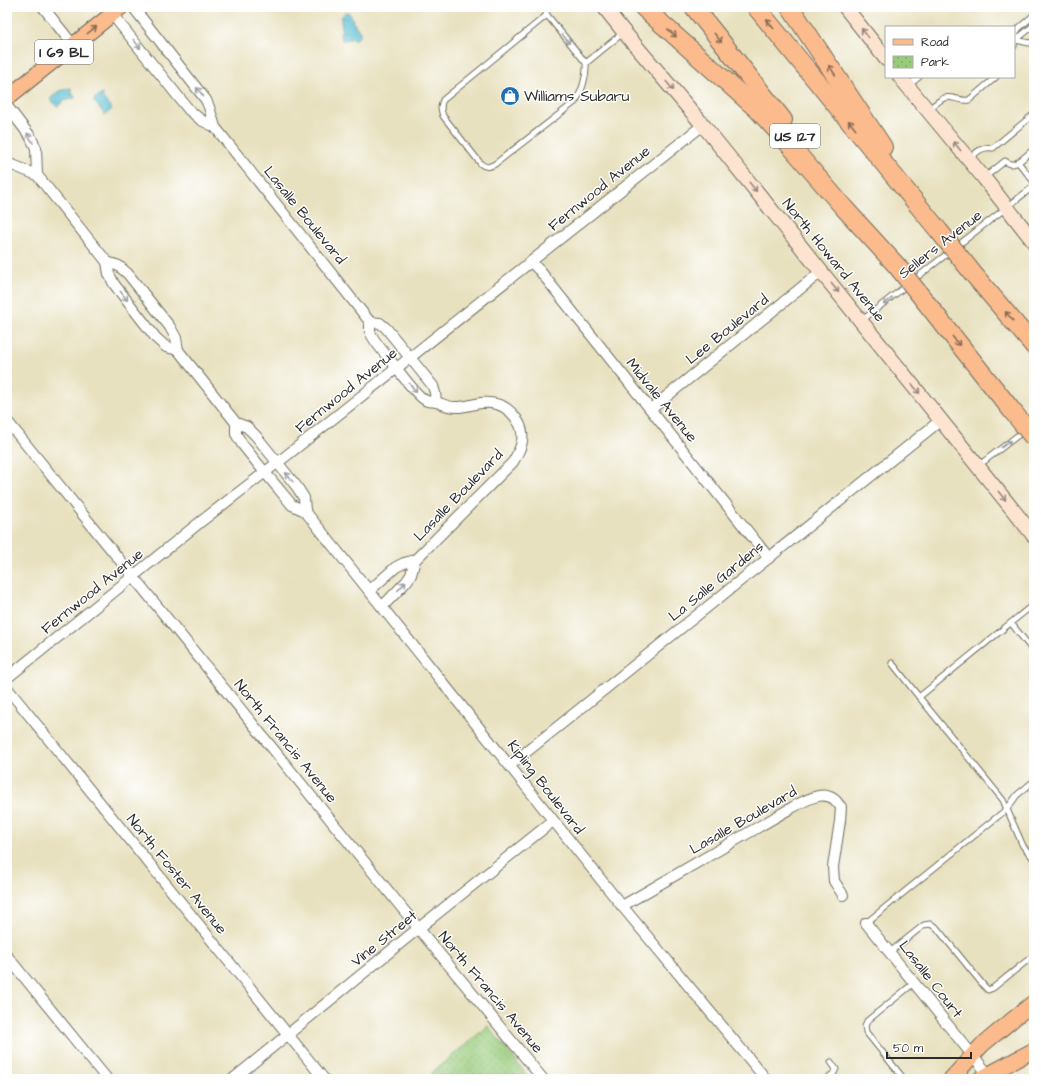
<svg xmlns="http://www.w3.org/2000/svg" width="1041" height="1086" viewBox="0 0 1041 1086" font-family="'Architects Daughter',sans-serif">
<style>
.park{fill:url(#park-dots);stroke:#627b53}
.water{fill:url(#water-ripples);stroke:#3e747d}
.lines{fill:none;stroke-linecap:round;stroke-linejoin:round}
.lane-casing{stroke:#6d6b5f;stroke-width:7}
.street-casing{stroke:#6d6b5f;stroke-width:12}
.secondary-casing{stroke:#6d6b5f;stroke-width:16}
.primary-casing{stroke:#6d6b5f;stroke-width:17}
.highway-casing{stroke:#6d6b5f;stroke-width:20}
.lane{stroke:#fff;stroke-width:5}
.street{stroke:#fff;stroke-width:10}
.secondary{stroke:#fde4d1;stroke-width:14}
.primary{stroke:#fbbb8c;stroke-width:15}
.highway{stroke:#fbbb8c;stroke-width:18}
.highway-bridge-casing{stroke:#6d6b5f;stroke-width:20;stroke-linecap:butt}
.highway-bridge{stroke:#fbbb8c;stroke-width:18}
.oneway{stroke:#896c57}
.oneway2{stroke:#94887e}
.oneway3{stroke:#a0a0a0}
.labels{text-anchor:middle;stroke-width:3;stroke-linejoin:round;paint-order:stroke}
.shield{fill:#fff;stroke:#6b6b6b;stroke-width:1}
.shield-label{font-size:14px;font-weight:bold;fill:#2b2b2b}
.poi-label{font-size:15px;fill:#2b2b2b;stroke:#fff;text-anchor:start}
.street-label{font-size:15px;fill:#2b2b2b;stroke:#fff}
</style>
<defs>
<pattern id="park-dots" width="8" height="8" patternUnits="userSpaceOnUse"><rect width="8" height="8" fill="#99cb7b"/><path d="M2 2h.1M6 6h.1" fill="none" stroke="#84ae6a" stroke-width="1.8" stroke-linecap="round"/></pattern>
<pattern id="water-ripples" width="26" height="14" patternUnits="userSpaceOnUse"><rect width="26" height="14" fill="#52bccf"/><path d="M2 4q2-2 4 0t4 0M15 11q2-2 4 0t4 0" fill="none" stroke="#4499a8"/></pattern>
</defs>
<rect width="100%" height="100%" fill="#fff"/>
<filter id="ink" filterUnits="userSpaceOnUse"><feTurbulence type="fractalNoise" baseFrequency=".025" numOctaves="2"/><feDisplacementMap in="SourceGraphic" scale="8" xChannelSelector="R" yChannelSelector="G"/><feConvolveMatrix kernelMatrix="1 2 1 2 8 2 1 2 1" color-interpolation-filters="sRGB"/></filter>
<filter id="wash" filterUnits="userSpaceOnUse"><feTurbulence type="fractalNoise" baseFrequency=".012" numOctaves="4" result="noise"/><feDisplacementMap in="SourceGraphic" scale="16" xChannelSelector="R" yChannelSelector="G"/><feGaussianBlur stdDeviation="0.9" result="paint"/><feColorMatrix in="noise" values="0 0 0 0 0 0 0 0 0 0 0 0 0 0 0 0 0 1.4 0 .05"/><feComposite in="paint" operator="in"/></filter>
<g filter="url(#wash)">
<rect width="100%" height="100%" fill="#e8e1bf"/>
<polygon class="park" points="488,1026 530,1079 436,1079 431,1073"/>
<g class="water">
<path d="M346,12L349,13L352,17L353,22L360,32V36L356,39C350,38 348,40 342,40C339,35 340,33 342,28C341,21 339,17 346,12Z"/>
<polygon points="71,88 72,95 74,95 75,98 64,101 57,107 50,99 59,91"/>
<polygon points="102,94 103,95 102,97 112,109 105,115 93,100"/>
</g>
</g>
<g filter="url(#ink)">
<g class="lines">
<defs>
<g id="lane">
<path d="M544,7L547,15L586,63C587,75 582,92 575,102L495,164C489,167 486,168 481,164L443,116C441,110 440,106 443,100L547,15"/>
<polyline points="1016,40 1034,25"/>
<polyline points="1016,40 1029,43 1034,41"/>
<polyline points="1014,46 1016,33 1019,28 1034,15"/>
<polyline points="586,63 624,32"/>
<polyline points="909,85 919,77"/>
<path d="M928,110C933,106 938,101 944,98C950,95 961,102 969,100L996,77"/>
<path d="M969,159C977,152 982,146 993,148L1034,114"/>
<polyline points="1018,162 1034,182"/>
<path d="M984,178L1005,161C1007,162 1009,164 1011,164C1018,165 1029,153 1034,149"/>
<polyline points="861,321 1034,186"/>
<polyline points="978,466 1034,423"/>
<polyline points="1011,623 1034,652"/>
<polyline points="892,663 919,697 1034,604"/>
<polyline points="919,697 1003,800 1023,846 1034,859"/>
<polyline points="866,923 1007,809 1017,795 1034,781"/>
<polyline points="890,952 924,925 930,924 936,927 984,986 988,990 993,988 1034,955"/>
<polyline points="827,1079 834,1073 836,1069 831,1062"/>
<polyline points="904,1079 866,1032 865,1026 867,1021 914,983"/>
</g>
<g id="street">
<polyline points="43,7 73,45"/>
<path d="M133,7L206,100L209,107L215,127L370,322C370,324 370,328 370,331C371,338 386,355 391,361C397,369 419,399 427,401C430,402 434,401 436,402C444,404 448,408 457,407C465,407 473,404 481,403C499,401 512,409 520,425C526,438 520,450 513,462L415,560L411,575L406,582L382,607"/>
<polyline points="112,14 189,110 201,120 215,127"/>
<polyline points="7,106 30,136 36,148 37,175"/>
<polyline points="7,162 10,164 37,175 107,262 109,274 114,284 156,338 166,347 178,350"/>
<polyline points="107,262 119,266 128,274 170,327 176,338 178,350 236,423 247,427 256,436 297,487 304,498 305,511"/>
<polyline points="531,262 540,271 769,558"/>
<polyline points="370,322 380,323 386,328 433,386 435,393 436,402"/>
<polyline points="651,409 822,271"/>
<polyline points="7,421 419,929 543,1079"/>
<polyline points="236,423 236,434 242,444 258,464 292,505 305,511 622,906 766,1079"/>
<polyline points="369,591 396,567 404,563 415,560"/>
<polyline points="7,678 199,523 286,456 703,125"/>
<polyline points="7,688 324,1079"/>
<polyline points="510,765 941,420"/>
<path d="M622,906L793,807C805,801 822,789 835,800C837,802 839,805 841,807L840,821L833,867L834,881L843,895"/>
<polyline points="866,923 947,1024 992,1079"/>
<polyline points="7,956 107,1079"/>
<polyline points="233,1079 409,936 553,821"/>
</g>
<g id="secondary">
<polyline points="604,7 624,32 703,125 1034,536"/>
<polyline points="845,7 886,59"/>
<polyline points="900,77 984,178 1034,242"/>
</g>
<g id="primary">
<polyline points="7,98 121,7"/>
<polyline points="951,1079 982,1045 1034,1002"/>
<polyline points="980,1079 1034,1050"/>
</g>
<g id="highway">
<polyline points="643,7 757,109 781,135 845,209 897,266"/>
<polyline points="694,7 783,120"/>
<polyline points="756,7 939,231"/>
<polyline points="790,7 883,147"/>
<polyline points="975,276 1034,346"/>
<polyline points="932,310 1013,412"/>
</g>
</defs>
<use href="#lane" class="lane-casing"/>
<use href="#street" class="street-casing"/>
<use href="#secondary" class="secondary-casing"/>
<use href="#primary" class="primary-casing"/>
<use href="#highway" class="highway-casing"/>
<use href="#lane" class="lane"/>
<use href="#street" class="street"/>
<use href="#secondary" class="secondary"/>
<use href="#primary" class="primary"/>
<use href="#highway" class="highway"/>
<defs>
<g id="highway-bridge">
<polyline points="939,231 975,276"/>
<polyline points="897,266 932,310"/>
<polyline points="1013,412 1034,438"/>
</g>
</defs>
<use href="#highway-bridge" class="highway-bridge-casing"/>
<use href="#highway-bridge" class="highway-bridge"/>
</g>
<defs><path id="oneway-shaft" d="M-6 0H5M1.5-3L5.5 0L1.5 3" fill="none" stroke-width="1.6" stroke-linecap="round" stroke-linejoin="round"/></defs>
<g class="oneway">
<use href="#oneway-shaft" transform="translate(770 24) rotate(-129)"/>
<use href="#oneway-shaft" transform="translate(92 30) rotate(-38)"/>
<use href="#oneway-shaft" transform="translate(672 33) rotate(42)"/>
<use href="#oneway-shaft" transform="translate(718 38) rotate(52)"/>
<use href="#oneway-shaft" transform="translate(832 70) rotate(-124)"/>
<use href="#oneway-shaft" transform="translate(852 125) rotate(-129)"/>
<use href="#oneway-shaft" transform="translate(1009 316) rotate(-130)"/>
<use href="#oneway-shaft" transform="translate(956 341) rotate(51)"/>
</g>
<g class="oneway2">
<use href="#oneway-shaft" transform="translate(865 33) rotate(-128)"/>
<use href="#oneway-shaft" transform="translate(670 86) rotate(50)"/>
<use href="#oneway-shaft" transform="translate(957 146) rotate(-129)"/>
<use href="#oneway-shaft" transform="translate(753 187) rotate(51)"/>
<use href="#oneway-shaft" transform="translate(835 288) rotate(51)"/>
<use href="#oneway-shaft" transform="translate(916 389) rotate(51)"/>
<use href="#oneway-shaft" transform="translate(1002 496) rotate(51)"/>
</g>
<g class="oneway3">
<use href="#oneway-shaft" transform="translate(566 39) rotate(51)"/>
<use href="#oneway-shaft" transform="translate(137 44) rotate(52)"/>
<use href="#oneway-shaft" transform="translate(200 92) rotate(-128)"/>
<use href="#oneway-shaft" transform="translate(30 138) rotate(-121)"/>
<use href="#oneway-shaft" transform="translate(124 296) rotate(52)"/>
<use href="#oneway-shaft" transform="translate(888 301) rotate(142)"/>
<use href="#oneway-shaft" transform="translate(413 388) rotate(51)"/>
<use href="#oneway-shaft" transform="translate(1006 444) rotate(-37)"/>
<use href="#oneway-shaft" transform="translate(289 477) rotate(-129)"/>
<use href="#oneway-shaft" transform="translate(402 586) rotate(-47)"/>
</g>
</g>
<defs>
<symbol id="shop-disc" viewBox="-11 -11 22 22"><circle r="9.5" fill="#1f6fb2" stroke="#fff"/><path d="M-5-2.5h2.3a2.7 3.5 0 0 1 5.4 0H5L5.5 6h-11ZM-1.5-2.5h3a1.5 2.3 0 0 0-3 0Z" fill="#fff"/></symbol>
</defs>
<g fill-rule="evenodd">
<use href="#shop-disc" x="499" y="85" width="22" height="22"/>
</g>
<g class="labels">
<g class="shield">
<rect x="35" y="40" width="58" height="24" rx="3"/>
<rect x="770" y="124" width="50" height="24" rx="3"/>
</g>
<g class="shield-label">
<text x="64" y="57">I 69 BL</text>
<text x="795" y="141">US 127</text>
</g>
<g class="poi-label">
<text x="524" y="101">Williams Subaru</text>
</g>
<g class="street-label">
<text transform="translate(599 188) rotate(-39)" y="5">Fernwood Avenue</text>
<text transform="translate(305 215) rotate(51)" y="5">Lasalle Boulevard</text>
<text transform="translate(940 244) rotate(-38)" y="5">Sellers Avenue</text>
<text transform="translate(834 260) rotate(51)" y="5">North Howard Avenue</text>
<text transform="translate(727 329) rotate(-39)" y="5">Lee Boulevard</text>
<text transform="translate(346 390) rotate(-39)" y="5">Fernwood Avenue</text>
<text transform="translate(662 400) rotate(51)" y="5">Midvale Avenue</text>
<text transform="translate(458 495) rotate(-46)" y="5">Lasalle Boulevard</text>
<text transform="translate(716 581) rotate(-39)" y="5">La Salle Gardens</text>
<text transform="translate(92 591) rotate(-39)" y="5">Fernwood Avenue</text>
<text transform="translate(286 741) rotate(51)" y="5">North Francis Avenue</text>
<text transform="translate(546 787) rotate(52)" y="5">Kipling Boulevard</text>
<text transform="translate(743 820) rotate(-30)" y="5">Lasalle Boulevard</text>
<text transform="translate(177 874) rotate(51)" y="5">North Foster Avenue</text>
<text transform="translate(384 938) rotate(-39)" y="5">Vine Street</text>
<text transform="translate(931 979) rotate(52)" y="5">Lasalle Court</text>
<text transform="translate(491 992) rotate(50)" y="5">North Francis Avenue</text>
</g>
</g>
<rect width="1041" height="1086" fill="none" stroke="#fff" stroke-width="24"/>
<rect x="885" y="26" width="130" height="52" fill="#ffffff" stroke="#aaaaaa"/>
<rect x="893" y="39" width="20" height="6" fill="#fbbb8c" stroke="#aaaaaa"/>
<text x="921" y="46" font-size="12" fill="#2b2b2b">Road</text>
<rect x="893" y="56" width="20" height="12" fill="url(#park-dots)" stroke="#aaaaaa"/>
<text x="921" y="66" font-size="12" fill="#2b2b2b">Park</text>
<path d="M887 1052v6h84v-6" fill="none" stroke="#2b2b2b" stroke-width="2"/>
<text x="893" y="1052" font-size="12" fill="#2b2b2b" stroke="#ffffff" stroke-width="3" paint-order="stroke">50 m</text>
</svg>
